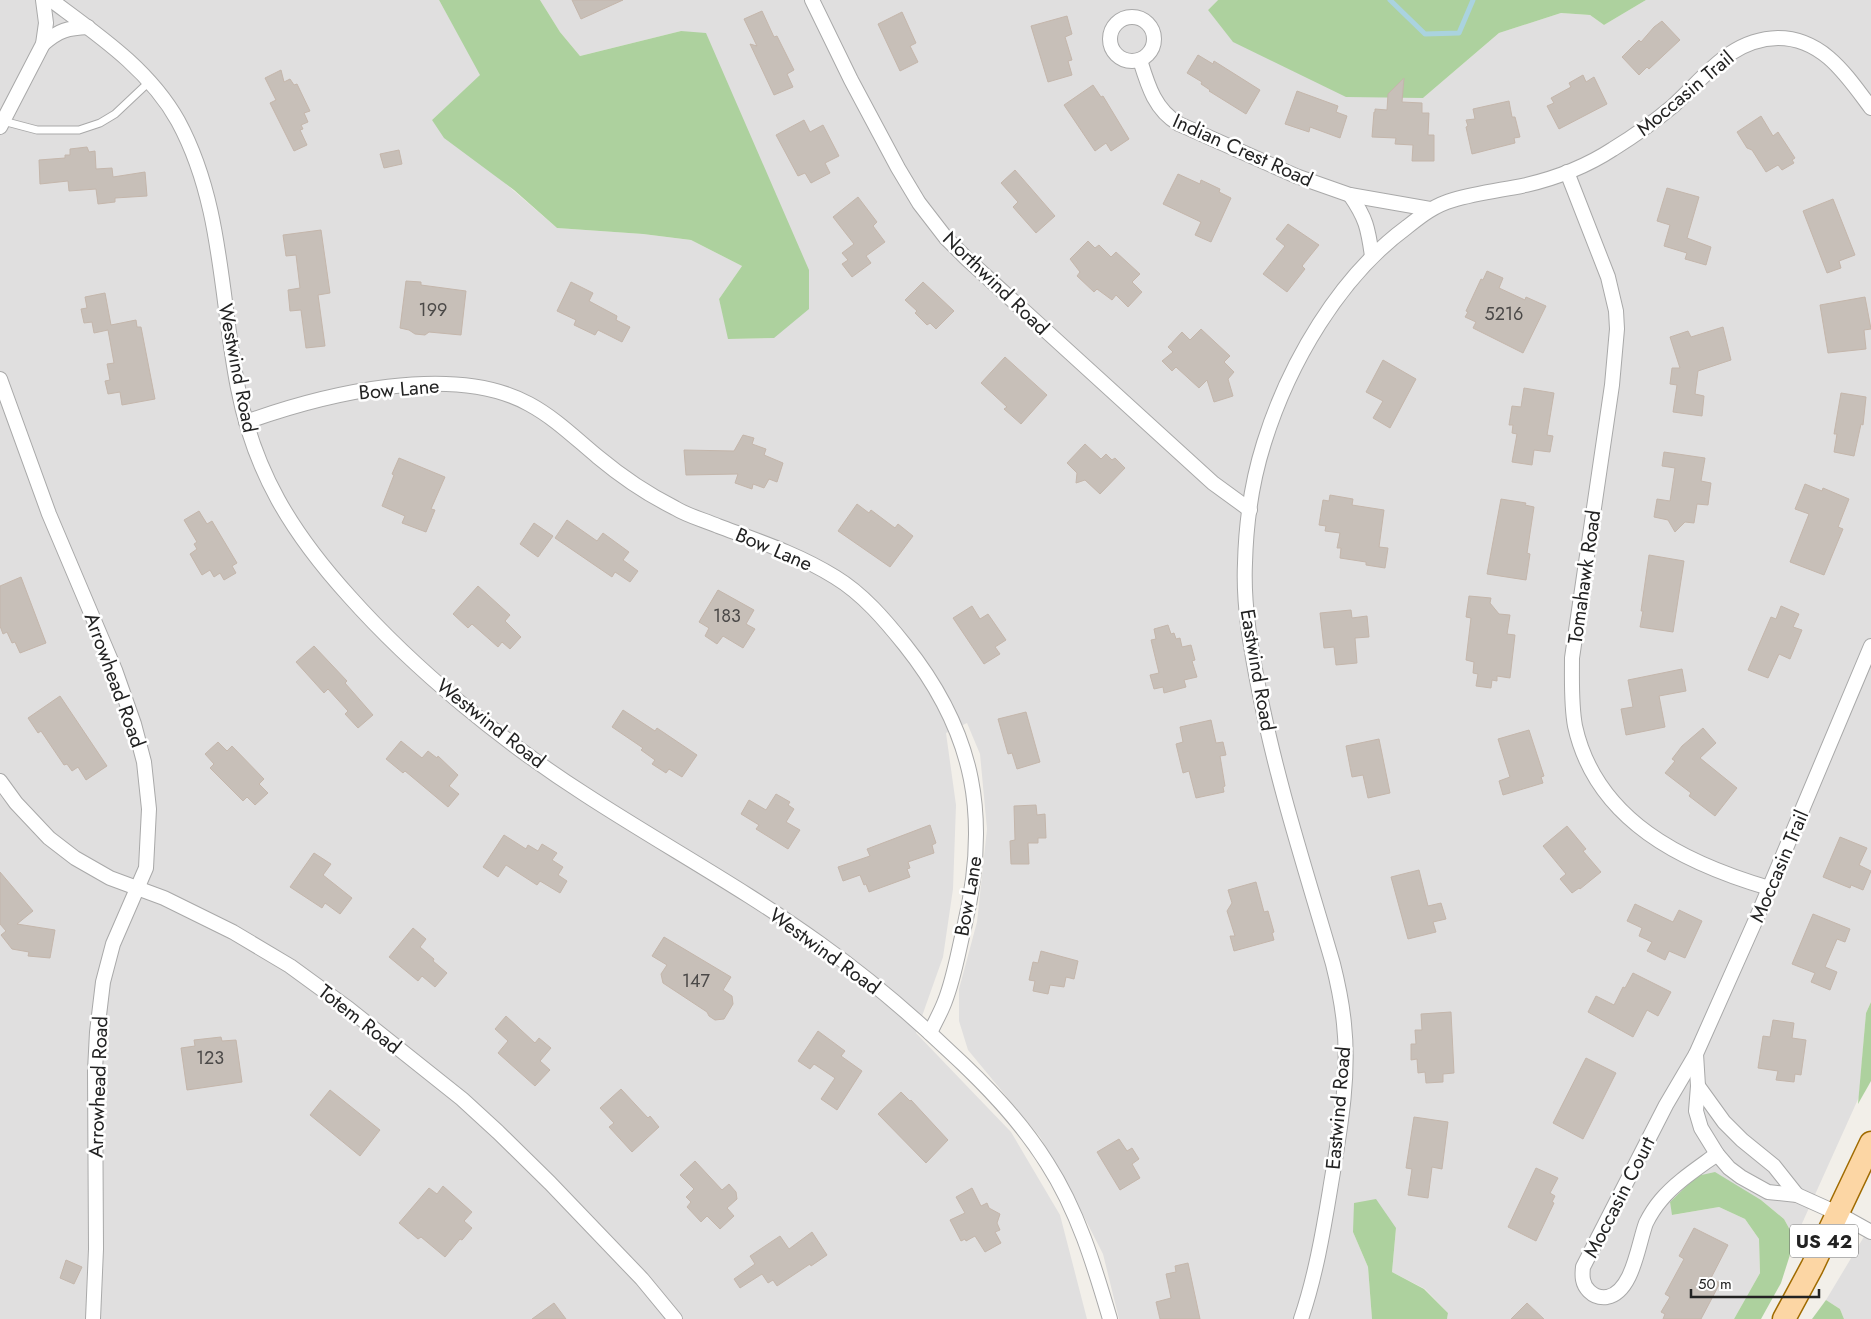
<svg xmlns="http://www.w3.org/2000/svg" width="1871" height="1319" viewBox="0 0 1871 1319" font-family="Jost,sans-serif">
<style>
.residential{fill:#e0dfdf}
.forest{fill:#add19e}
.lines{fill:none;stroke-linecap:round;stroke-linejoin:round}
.stream{stroke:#aad3df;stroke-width:5}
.building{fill:#c7bfb8;stroke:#c4b6ab}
.lane-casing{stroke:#a9a9a9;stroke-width:9}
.street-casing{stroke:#a9a9a9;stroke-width:16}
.primary-casing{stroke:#a06b00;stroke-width:25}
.lane{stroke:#fff;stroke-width:7}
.street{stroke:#fff;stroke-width:14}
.primary{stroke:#fcd6a4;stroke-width:22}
.labels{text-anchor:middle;stroke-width:5;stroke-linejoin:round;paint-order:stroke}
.number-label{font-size:18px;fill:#4b4948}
.shield{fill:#fff;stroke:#646464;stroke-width:1}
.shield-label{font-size:19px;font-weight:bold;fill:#222}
.street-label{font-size:20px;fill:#222;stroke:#fff}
</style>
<rect width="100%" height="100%" fill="#f2efe9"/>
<g class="residential">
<polygon points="0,0 439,0 481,75 432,120 557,228 643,234 691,240 742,266 719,299 729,339 774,338 681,31 580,56 560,32 540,0 1218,0 1208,10 1423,98 1499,33 1561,13 1590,15 1604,25 1646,0 1871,0 1871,1002 1866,1013 1859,1097 1795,1239 1784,1219 1761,1200 1670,1202 1673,1215 1719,1207 1745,1219 1759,1239 1760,1273 1734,1319 1447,1319 1448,1313 1425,1289 1392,1272 1396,1228 1353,1232 1368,1267 1372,1319 1119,1319 1103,1254 1077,1203 1040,1137 968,1050 959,1021 959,989 977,922 987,829 980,754 967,723 946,733 956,805 953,889 943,957 916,1033 1011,1132 1060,1215 1087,1319 0,1319"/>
<polygon points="1871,1225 1871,1319 1844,1319 1840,1309 1826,1300"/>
</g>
<g class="forest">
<polygon points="439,0 540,0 560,32 580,56 681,31 706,33 809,270 809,309 774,338 728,339 719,299 742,266 691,240 643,234 557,228 514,190 444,138 432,120 480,75"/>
<polygon points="1218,0 1646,0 1604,25 1590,15 1561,13 1499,33 1423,98 1346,97 1233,42 1208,10"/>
<polygon points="1871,1002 1871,1081 1858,1104 1866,1013"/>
<polygon points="1715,1172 1761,1200 1784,1219 1795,1239 1781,1283 1761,1319 1734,1319 1760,1273 1759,1239 1745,1219 1719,1207 1672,1215 1670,1202 1697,1176"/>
<polygon points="1376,1199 1396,1228 1392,1272 1424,1289 1448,1313 1447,1319 1372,1319 1368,1267 1353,1232 1354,1203"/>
<polygon points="1826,1300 1840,1309 1844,1319 1812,1319"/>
</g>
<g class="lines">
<polyline class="stream" points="1390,0 1425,34 1459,33 1473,0"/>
</g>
<g class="building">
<polygon points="572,0 623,0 581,19"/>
<polygon points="762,11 774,37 777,36 794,70 787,74 793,87 774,95 750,44 757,46 744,19"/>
<polygon points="902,12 916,43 910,46 918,62 900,71 878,24"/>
<polygon points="1067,16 1072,34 1065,37 1072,60 1068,61 1072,75 1048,82 1031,26"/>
<polygon points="1662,21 1680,40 1649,69 1647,67 1639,75 1622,57 1639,40 1641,42 1654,27"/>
<polygon points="1198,55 1213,64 1214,61 1260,90 1246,114 1209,91 1210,90 1201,84 1202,82 1187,73"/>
<polygon points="281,70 284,82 290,79 294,85 297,84 310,111 304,113 308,122 301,125 303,129 300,130 307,145 294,151 270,103 276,100 265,78"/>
<polygon points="1583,75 1586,82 1594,77 1607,104 1559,129 1547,106 1554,103 1551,98 1571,87 1569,83"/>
<polygon points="1404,78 1402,102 1422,103 1422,113 1429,113 1428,135 1434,135 1434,161 1412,161 1413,145 1395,144 1396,138 1372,137 1374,112 1375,112 1375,109 1387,110 1388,94"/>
<polygon points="1093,85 1101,97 1103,96 1129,139 1111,151 1106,143 1095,151 1064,105"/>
<polygon points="1297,91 1338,106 1336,112 1347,116 1340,138 1310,127 1309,132 1285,124"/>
<polygon points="1509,101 1512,117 1515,117 1520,137 1514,138 1515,143 1472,154 1466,127 1468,126 1466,120 1475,119 1473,109"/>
<polygon points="1761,116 1773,136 1778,132 1795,158 1792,160 1794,163 1782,170 1778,165 1766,172 1752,150 1747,148 1737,132"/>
<polygon points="804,120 810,132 823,125 839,156 825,163 830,173 811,183 805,173 798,176 776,135"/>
<polygon points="87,147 89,152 95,151 96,169 112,168 113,177 145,172 147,196 115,198 115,202 98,204 96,189 69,191 68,181 40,184 39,160 65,158 65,155 70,155 70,149"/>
<polygon points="399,150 402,164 384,168 380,154"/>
<polygon points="1015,170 1055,216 1036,233 1013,207 1018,202 1001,183"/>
<polygon points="1178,174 1200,184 1201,180 1220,189 1219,192 1231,198 1211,242 1195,235 1201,222 1163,204"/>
<polygon points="1667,188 1699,197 1687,238 1711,247 1706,265 1685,259 1687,253 1664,246 1670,225 1657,221"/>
<polygon points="858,197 877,222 873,226 885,242 866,256 871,263 852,277 842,264 848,260 842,253 854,244 833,217"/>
<polygon points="1833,199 1855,255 1839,261 1841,268 1827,273 1803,211"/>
<polygon points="1288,224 1319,245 1302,266 1305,269 1287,292 1263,274 1285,246 1276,239"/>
<polygon points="321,230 330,293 318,295 325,346 306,348 301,310 290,311 288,290 300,288 296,255 286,256 283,235"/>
<polygon points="1088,241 1095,248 1099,245 1111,257 1116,252 1140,274 1132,282 1142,292 1128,307 1116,295 1112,300 1097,289 1094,292 1077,276 1080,272 1070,259"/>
<polygon points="1487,271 1503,278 1499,288 1525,300 1526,297 1546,306 1523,353 1473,328 1476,322 1465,317 1468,312 1466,311 1481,279 1483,280"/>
<polygon points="406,281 421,282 421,285 466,291 461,335 429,332 425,335 415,334 409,330 400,328"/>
<polygon points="571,282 593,293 589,301 617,316 616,320 630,327 622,342 598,330 595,335 574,325 576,320 557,311"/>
<polygon points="923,282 954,311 936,329 930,323 927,325 915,313 917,311 905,300"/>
<polygon points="105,293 111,325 136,320 137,327 141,327 155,399 122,405 120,392 108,394 105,381 110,380 107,364 114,363 108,330 94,333 92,322 84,323 81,309 87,308 85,297"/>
<polygon points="1865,297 1871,329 1864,330 1866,349 1828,353 1820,305"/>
<polygon points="1723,327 1731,360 1698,371 1695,394 1704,396 1702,416 1673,412 1677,385 1670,384 1672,368 1680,368 1670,337 1688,331 1691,337"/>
<polygon points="1201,329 1230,356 1224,362 1234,372 1228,379 1233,396 1214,402 1207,380 1199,388 1176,367 1172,371 1162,361 1173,352 1168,347 1182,332 1190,340"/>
<polygon points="1005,357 1047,395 1021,424 1004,409 1007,407 981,383"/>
<polygon points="1383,360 1416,379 1390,428 1373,418 1383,401 1366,392"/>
<polygon points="1524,388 1554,393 1547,435 1553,436 1550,452 1534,450 1532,465 1512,462 1517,434 1512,433 1513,425 1509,425 1512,406 1521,407"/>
<polygon points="1841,393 1866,397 1863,425 1861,424 1854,456 1834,452 1837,434 1834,434"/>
<polygon points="743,435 754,438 752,444 766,449 764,455 783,463 777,482 769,479 764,488 753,484 752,489 735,483 738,474 686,475 684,450 734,451"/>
<polygon points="1085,444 1101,459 1106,454 1112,460 1115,458 1125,468 1100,494 1085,480 1076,483 1077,473 1067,463"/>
<polygon points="1664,452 1705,458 1701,481 1711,483 1708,505 1697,504 1694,523 1685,522 1675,532 1668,520 1654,517 1657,499 1670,501 1675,468 1662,466"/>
<polygon points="399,458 445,477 431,509 435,510 426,532 402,523 405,516 382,506 394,475 392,474"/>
<polygon points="1805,484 1822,491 1823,488 1849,499 1838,527 1843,529 1824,575 1790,562 1809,514 1795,509"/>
<polygon points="1330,495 1353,499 1352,505 1384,510 1379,547 1388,548 1385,568 1366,565 1366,562 1340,558 1341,548 1337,548 1340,533 1325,531 1326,526 1319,525 1323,500 1329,501"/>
<polygon points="1501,499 1526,503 1525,505 1534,507 1527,553 1530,554 1526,580 1487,574"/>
<polygon points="857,504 869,513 871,510 895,528 898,524 913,536 890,567 838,531"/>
<polygon points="199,511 207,524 212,521 237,563 232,566 236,573 224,580 220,573 214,577 210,570 202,575 190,554 197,549 194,544 197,542 184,520"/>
<polygon points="567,520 597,541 603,533 629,552 623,560 638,571 630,582 615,572 612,577 555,538"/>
<polygon points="534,523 553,536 538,557 520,544"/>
<polygon points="1649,555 1684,561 1673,632 1640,627 1643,611 1641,611"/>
<polygon points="21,577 46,643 20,653 15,642 12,643 7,632 3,634 0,626 0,586"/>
<polygon points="478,586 510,615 505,621 521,637 510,649 502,642 498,647 472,624 468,628 453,614"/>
<polygon points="718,590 754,610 746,624 755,629 743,648 723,636 717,644 705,636 709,628 699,622"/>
<polygon points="1469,596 1491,598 1490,603 1499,614 1510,615 1507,634 1515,635 1510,678 1497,676 1497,681 1492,680 1491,688 1476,686 1478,674 1473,673 1474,662 1466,660 1471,618 1466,617"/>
<polygon points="972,606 980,619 988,614 1006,640 995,647 1000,654 984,664 953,618"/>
<polygon points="1781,606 1799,614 1793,627 1802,630 1790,659 1779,654 1768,678 1748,670 1771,617 1776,619"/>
<polygon points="1351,610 1352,618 1367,616 1369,637 1355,638 1357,663 1336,665 1334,647 1324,648 1320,613"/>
<polygon points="1168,625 1171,634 1174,633 1176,639 1180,638 1182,647 1191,645 1195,660 1192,661 1197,677 1184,680 1186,687 1164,693 1163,687 1154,689 1150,675 1159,673 1151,640 1156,639 1154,629"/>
<polygon points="314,646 347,681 345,683 373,715 358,728 345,714 348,711 328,689 324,693 296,662"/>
<polygon points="1682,669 1686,691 1659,696 1665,727 1626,735 1621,709 1633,707 1628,680"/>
<polygon points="60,696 107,766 86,780 78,767 72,771 67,764 64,765 41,731 38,733 28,718"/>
<polygon points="623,710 655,731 657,728 697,755 682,777 669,769 666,773 652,764 655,760 641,750 643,748 612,727"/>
<polygon points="1026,712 1040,762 1017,769 1012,753 1008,754 998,719"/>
<polygon points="1211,720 1216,743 1223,742 1226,755 1220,756 1225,786 1223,787 1224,792 1196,798 1189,771 1183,773 1176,744 1183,742 1180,727"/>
<polygon points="1703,728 1716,743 1700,758 1737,788 1715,816 1689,796 1691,793 1665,773 1675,761 1672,759 1682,746"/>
<polygon points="1529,730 1544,776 1541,777 1543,783 1503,795 1499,781 1510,777 1498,739"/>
<polygon points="1379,739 1390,793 1368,798 1363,775 1352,777 1346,746"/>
<polygon points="401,741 422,758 428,751 437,758 438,756 458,775 449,786 459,794 448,807 405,771 403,773 386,759"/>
<polygon points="218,742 227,751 232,746 264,779 259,784 268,793 255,805 247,797 243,801 210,768 214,764 205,754"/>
<polygon points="776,794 790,802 788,805 794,809 786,822 800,830 788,849 756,829 759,825 741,814 749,800 766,810"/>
<polygon points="1036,805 1037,815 1045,814 1046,838 1038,838 1038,843 1028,843 1029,864 1011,864 1010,841 1015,840 1014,806"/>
<polygon points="930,825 936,843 932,845 934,853 908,862 910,868 907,869 910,877 869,892 866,884 864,885 860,875 843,881 838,867 870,856 867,849"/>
<polygon points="1567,826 1586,849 1583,851 1601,872 1580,889 1579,888 1572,893 1560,879 1566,874 1543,846"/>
<polygon points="504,835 526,849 528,845 538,851 542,844 557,853 552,860 563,867 558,875 567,881 560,893 540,881 537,885 506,865 498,877 483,867"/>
<polygon points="1840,837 1867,848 1859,865 1871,871 1863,890 1851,885 1850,888 1823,877"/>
<polygon points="314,853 331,864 323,875 352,898 340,914 325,903 322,908 290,887"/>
<polygon points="1419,870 1428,906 1441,903 1446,919 1433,922 1436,932 1408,939 1391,877"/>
<polygon points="0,872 33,911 17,924 55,930 50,958 28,956 29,952 12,949 1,935 6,931 0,924"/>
<polygon points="1256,882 1264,912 1268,911 1274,932 1272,933 1274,940 1234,951 1230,936 1235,936 1227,911 1232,903 1228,890"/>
<polygon points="1635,904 1673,922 1679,910 1702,921 1685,958 1669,951 1665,960 1647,951 1652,942 1639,936 1642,928 1627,921"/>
<polygon points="1813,914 1850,929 1845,942 1837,939 1825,967 1837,972 1830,990 1811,982 1815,973 1792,964"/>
<polygon points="413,928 426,939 420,947 434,959 433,961 447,973 435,987 422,976 418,981 389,957"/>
<polygon points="664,937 731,977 723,990 732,996 733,1004 724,1019 715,1020 709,1016 707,1012 663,983 661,974 667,965 652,956"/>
<polygon points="1041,951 1078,961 1074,979 1066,977 1064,987 1050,985 1048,994 1033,991 1035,981 1029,980 1033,962 1038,963"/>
<polygon points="1633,973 1671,992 1658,1016 1647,1010 1633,1037 1588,1012 1596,996 1614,1005 1623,987 1625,988"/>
<polygon points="1451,1012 1454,1073 1443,1074 1443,1082 1426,1083 1425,1072 1418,1073 1417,1059 1411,1060 1411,1044 1416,1044 1415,1030 1422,1030 1421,1014"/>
<polygon points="506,1016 535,1043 539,1038 551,1048 540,1061 550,1070 535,1086 498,1053 508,1041 495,1029"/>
<polygon points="1773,1020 1794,1023 1792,1038 1806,1040 1801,1075 1795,1074 1794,1082 1776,1080 1778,1071 1758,1068 1763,1036 1770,1037"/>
<polygon points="818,1031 845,1051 841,1056 862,1071 837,1110 821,1099 835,1078 814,1064 810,1069 798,1061"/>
<polygon points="221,1037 222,1041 236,1040 242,1082 187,1090 181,1048 195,1046 194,1040"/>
<polygon points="1586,1058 1616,1073 1583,1139 1553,1123"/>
<polygon points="621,1089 648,1118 650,1116 659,1127 632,1152 609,1127 614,1123 600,1108"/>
<polygon points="330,1090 380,1130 360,1156 310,1115"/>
<polygon points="901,1092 910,1101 911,1100 948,1140 926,1163 878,1114"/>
<polygon points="1414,1117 1448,1122 1442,1169 1432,1167 1428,1198 1408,1195 1412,1169 1406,1168"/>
<polygon points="1119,1139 1127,1151 1132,1148 1139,1159 1132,1164 1140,1178 1120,1190 1097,1152"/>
<polygon points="695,1161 722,1190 729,1184 736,1192 737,1199 727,1208 734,1216 720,1229 707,1216 701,1222 687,1207 691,1202 686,1197 694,1189 680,1175"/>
<polygon points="1536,1168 1558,1178 1550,1193 1555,1196 1552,1202 1554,1203 1536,1241 1508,1227"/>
<polygon points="443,1186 472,1212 464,1221 472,1228 462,1240 460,1239 445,1257 421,1237 418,1239 399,1223 429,1188 437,1194"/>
<polygon points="972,1188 981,1206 987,1203 989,1208 1000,1214 997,1223 1000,1230 995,1232 1001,1243 985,1252 975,1236 966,1241 965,1239 961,1241 950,1220 965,1213 956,1197"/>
<polygon points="1694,1228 1728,1245 1711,1278 1720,1283 1701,1319 1663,1319 1665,1314 1661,1312 1670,1297 1665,1294 1684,1259 1679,1256"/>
<polygon points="812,1232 827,1255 811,1266 810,1264 777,1286 773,1280 768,1283 762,1274 740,1288 734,1279 755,1264 750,1256 780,1236 789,1249"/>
<polygon points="66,1260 82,1267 74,1284 60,1278"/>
<polygon points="1188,1263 1200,1319 1160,1319 1156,1302 1171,1298 1166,1274 1176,1272 1175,1266"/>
<polygon points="554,1303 566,1319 532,1319"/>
<polygon points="1527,1303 1544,1319 1511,1319"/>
</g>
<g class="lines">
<defs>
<polyline id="lane" points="3,121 37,130 79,130 100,123 115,114 149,82"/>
<g id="street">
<path d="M51,0C98,35 149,69 178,121C223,204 220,298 238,388C254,472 292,533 349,596C415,670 503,742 586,795C663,845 744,889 819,943C864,975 907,1011 948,1050C985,1084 1020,1120 1047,1163C1078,1211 1094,1265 1110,1319"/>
<polyline points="812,0 851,80 898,168 919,203 946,238 966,258 1213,483 1250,510"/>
<circle cx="1132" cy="39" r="22"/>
<path d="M43,44C59,30 68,28 88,27"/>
<path d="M1140,60C1148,86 1155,110 1179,124L1296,176L1350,195L1430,209"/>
<polyline points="0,127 43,44 46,23 43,0"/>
<path d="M1567,172L1608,277L1616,311L1617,329L1612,385L1572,658C1572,681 1571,704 1575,726C1596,821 1684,863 1769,888"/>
<path d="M1350,195C1366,218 1368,228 1372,256"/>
<polyline points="0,379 49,514 115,670 134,724 144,762 149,809 146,868 113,944 103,982 97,1032 95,1071 96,1249 93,1319"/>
<path d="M246,422C324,394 453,362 529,404C555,418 575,438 598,457C622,477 647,494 675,508C688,516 704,520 718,526C758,541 798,554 835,577C863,594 885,620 905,645C976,734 990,819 964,928C958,953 954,978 945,1001C941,1012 935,1022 930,1033"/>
<polyline points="1871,646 1757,917 1696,1054 1698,1086 1696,1111 1701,1128 1717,1154 1729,1168 1741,1177 1768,1192 1797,1195 1837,1213 1871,1232"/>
<polyline points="0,781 16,803 49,838 75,858 110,878 164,898 233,932 290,966 349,1009 462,1099 498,1132 550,1183 642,1279 675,1319"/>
<path d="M1696,1054L1666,1105L1583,1267C1582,1276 1582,1284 1589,1291C1594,1296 1600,1298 1607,1297C1633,1292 1638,1244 1646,1223C1650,1215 1655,1207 1661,1200C1676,1182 1698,1168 1717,1154"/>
<polyline points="1698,1086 1724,1122 1742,1140 1774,1166 1797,1195"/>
<path d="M1301,1319C1315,1278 1323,1233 1330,1190C1339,1135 1350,1079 1344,1024C1342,1003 1338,984 1333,964C1307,874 1277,783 1259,690C1251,649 1243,606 1245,563C1246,523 1252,481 1264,443C1289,363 1339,277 1407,227C1422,215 1435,205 1453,200C1477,193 1502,190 1526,185C1556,178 1587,166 1613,149C1634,136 1654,122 1673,106C1705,77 1730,39 1778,38C1823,38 1847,76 1871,108"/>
</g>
<polyline id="primary" points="1784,1319 1812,1267 1871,1143"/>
</defs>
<use href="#lane" class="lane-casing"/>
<use href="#street" class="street-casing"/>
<use href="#primary" class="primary-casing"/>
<use href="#lane" class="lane"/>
<use href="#street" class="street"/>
<use href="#primary" class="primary"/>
</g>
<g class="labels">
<g class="number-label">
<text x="433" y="316">199</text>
<text x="1504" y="320">5216</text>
<text x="727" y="622">183</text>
<text x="696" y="987">147</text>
<text x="210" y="1064">123</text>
</g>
<rect class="shield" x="1790" y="1224.5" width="68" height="33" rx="4"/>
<g class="shield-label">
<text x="1824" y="1248">US 42</text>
</g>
<g class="street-label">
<text transform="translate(1685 93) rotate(-40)" y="7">Moccasin Trail</text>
<text transform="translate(1243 150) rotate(24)" y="7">Indian Crest Road</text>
<text transform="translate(996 283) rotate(44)" y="7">Northwind Road</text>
<text transform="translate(238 368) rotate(79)" y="7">Westwind Road</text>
<text transform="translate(399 389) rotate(-5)" y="7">Bow Lane</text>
<text transform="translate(774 549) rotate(23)" y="7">Bow Lane</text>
<text transform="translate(1584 577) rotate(-82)" y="7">Tomahawk Road</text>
<text transform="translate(1258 670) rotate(80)" y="7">Eastwind Road</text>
<text transform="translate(115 680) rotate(70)" y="7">Arrowhead Road</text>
<text transform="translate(491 723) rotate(38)" y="7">Westwind Road</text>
<text transform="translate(1779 866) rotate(-67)" y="7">Moccasin Trail</text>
<text transform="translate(968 896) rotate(-80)" y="7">Bow Lane</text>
<text transform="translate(825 951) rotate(36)" y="7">Westwind Road</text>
<text transform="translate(360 1019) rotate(38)" y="7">Totem Road</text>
<text transform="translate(98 1087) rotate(-88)" y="7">Arrowhead Road</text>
<text transform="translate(1338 1108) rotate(-85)" y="7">Eastwind Road</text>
<text transform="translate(1619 1197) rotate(-63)" y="7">Moccasin Court</text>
</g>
</g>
<path d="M1691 1289v8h128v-8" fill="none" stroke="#222222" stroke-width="2.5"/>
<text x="1698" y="1289" font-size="15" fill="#222222" stroke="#ffffff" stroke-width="4" paint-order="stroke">50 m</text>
</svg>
